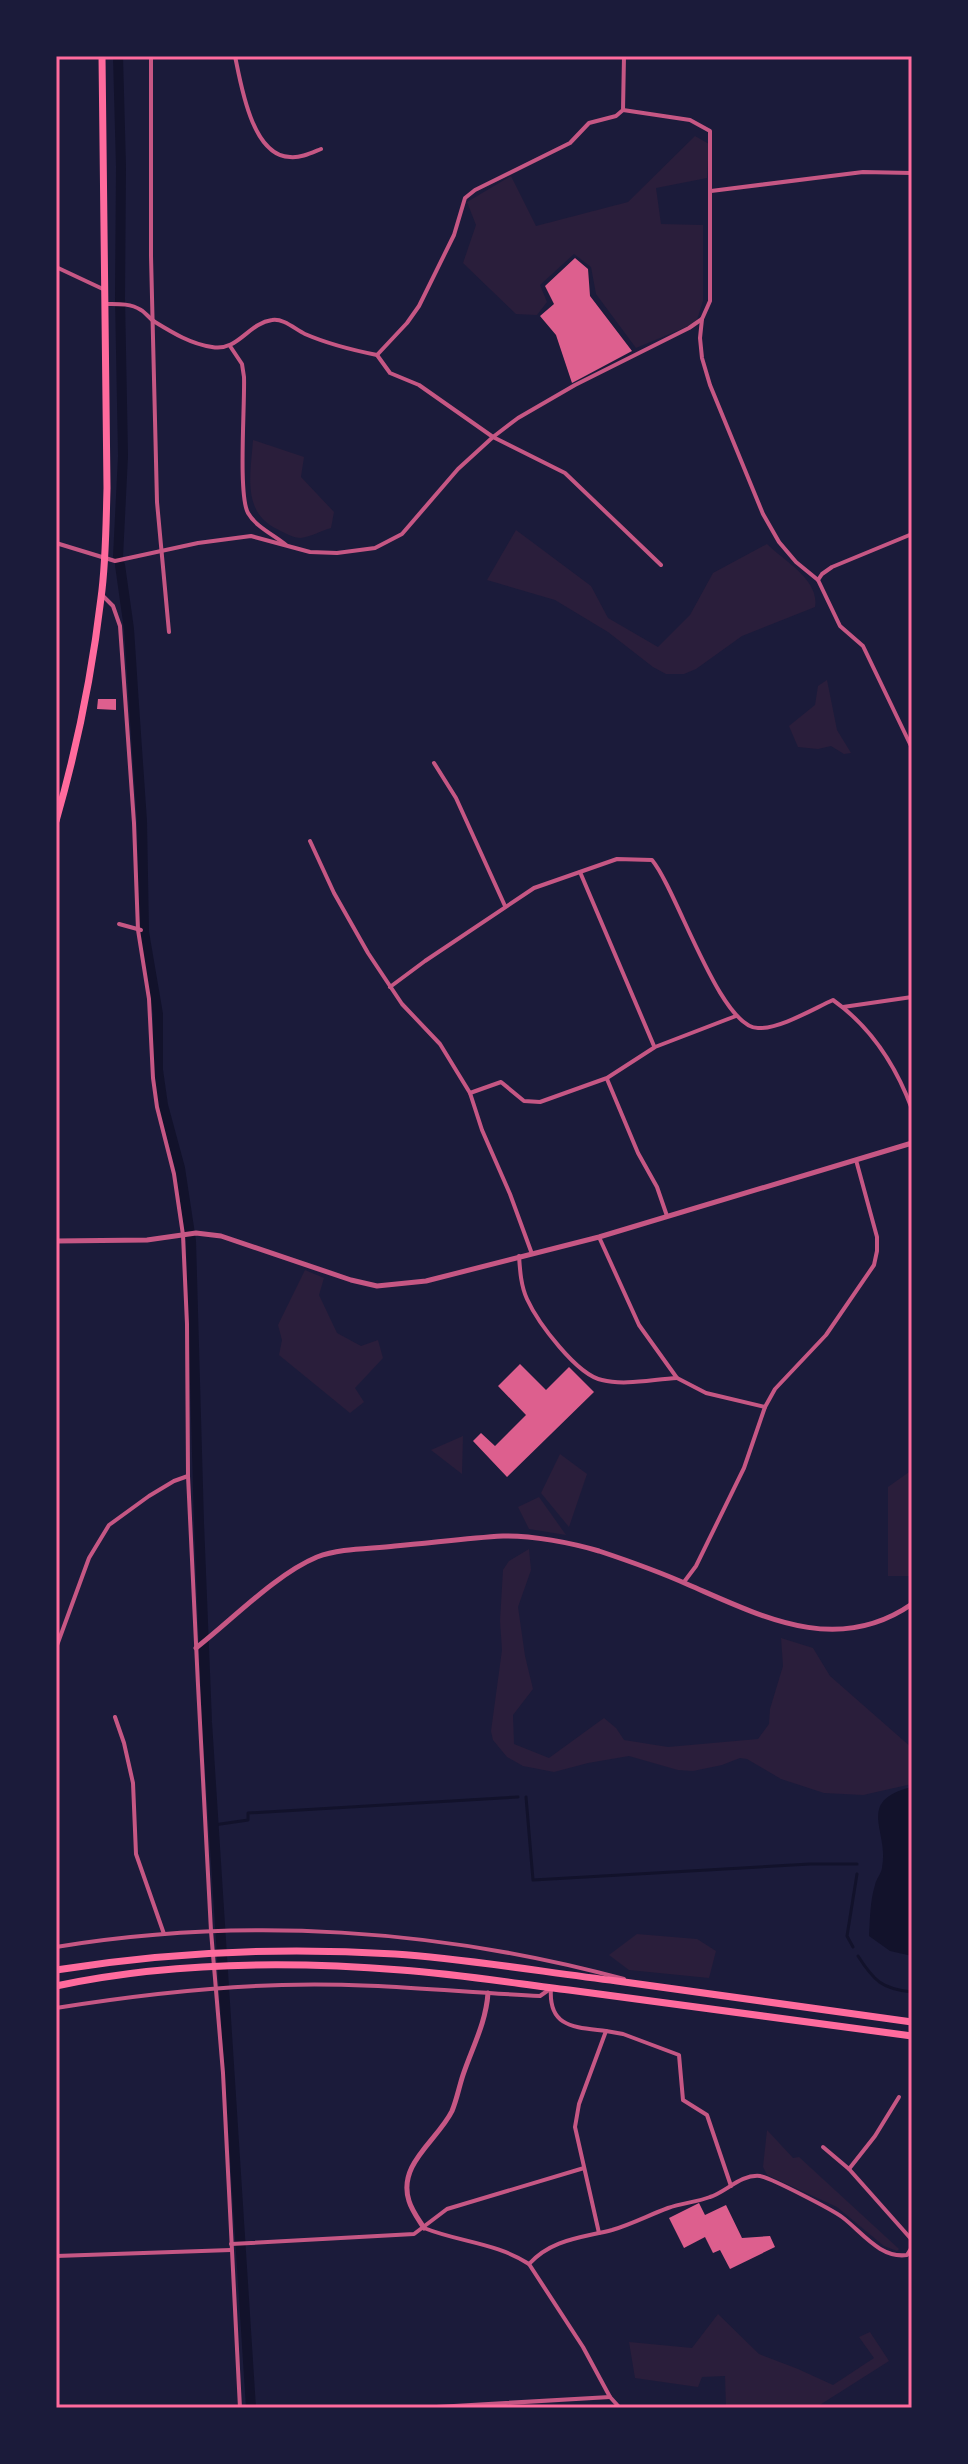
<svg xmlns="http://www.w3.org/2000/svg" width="968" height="2464" viewBox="0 0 968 2464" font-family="Merriweather,serif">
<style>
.green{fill:#2a1e3b}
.water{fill:#12122b}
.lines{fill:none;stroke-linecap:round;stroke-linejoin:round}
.stream{stroke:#12122b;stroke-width:3}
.canal{stroke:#12122b;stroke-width:10}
.building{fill:#dd5f8e}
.minor{stroke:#c65784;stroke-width:4}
.tertiary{stroke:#c65784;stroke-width:5}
.trunk{stroke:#ff6b9d;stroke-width:7}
.neatline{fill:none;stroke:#ff6b9d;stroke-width:3}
</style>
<rect width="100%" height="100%" fill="#1b1b3a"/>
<g class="green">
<polygon points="695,136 709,144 707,178 656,188 661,224 703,225 703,301 696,323 636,348 596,294 591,267 574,254 540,285 547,302 537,315 516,314 463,263 476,225 467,202 511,176 536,226 628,202"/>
<path d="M253,440L304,457L301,477L334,512L331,528C323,530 310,537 301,538C294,538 284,533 277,529C241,512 251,472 253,440Z"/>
<path d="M516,530L591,586L608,618L658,647L690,615L713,573L767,544C784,561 820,580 815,607L742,636L696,669L684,674H666L653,667L608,632L555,600L487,580Z"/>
<polygon points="827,680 837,730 851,753 844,754 831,746 818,749 798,747 789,726 815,705 818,686"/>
<polygon points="305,1270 324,1278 319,1295 337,1333 361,1346 378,1340 383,1358 355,1388 364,1402 350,1413 279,1355 282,1340 278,1325"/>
<polygon points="463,1436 462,1474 431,1450"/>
<polygon points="560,1454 587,1474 569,1527 541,1493"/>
<polygon points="912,1470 912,1576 888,1576 888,1487"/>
<polygon points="539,1497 566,1535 529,1529 518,1507"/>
<polygon points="529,1549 531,1570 518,1607 525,1656 533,1689 513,1715 514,1744 549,1758 604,1718 616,1728 624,1740 668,1747 758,1739 769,1724 770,1709 783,1666 781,1638 813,1648 830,1676 912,1748 912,1784 863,1795 824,1793 781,1779 747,1759 740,1758 722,1765 693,1771 678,1770 629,1756 588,1763 554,1772 523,1766 507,1757 493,1740 491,1731 502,1650 500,1621 503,1570 509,1561"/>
<polygon points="637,1934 697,1939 716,1951 709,1978 629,1970 609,1955"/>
<polygon points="767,2130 793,2158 799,2157 899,2249 897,2251 884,2246 837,2207 767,2175 763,2167"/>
<polygon points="718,2314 759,2354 798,2369 833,2385 874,2358 859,2337 870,2332 889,2361 815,2408 726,2408 725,2376 702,2377 698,2387 635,2378 629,2342 692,2348"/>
</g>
<path class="water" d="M912,1787V1956L890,1951L869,1936C870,1919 870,1901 875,1885C876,1879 881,1874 882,1868C890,1831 854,1801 912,1787Z"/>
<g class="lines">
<g class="stream">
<polyline points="526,1797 533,1880 810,1864 857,1864"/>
<polyline points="214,1825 248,1820 248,1813 518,1797"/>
<polyline points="853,1947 847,1936 857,1874"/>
<path d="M858,1956C874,1981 882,1989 912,1992"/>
</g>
<g class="canal">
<polyline points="118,56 121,167 120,298 123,456 118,557"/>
<polyline points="120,565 129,629 134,705 142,821 144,932 158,1014 158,1070 163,1105 180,1168 191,1241 199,1523 207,1722 251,2408"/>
</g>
</g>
<g class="building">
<polygon points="575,258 588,269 590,296 632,351 572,383 556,335 540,316 554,304 545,286"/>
<polygon points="98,699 116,699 116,710 97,709"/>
<polygon points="520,1364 546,1390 569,1367 594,1392 507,1477 473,1441 481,1433 495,1446 526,1415 498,1386"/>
<polygon points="699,2203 705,2215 726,2205 742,2238 770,2236 775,2247 730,2269 720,2250 713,2253 705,2237 684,2248 669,2218"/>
</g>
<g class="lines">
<g class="minor">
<polyline points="151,56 151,256 157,502 169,632"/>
<path d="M235,56C241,85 252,156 290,157C301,158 311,153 321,149"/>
<polyline points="623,110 624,56"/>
<polyline points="711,191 863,172 912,173"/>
<polyline points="56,267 105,290"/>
<path d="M105,304C117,304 130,303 141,310C146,313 150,319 155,322C173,333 191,344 212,347C238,352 248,323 272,320C283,318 295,329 305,334C328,344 352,350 377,355L390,373L419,385L493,437L565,473L661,565"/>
<path d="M230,346L242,364L244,377C245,404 238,495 248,513C256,527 274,535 286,545"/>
<polyline points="377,355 407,323 419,306 454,235 465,198 475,190 570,143 589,123 616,116 623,110 690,120 710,131 710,301 702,319 700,338 702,358 710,385 763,514 779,542 796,562 818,580 840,626 863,646 911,746"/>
<polyline points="56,543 115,561 198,543 251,536 310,552 337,553 375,548 402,534 458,469 493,437 518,418 575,385 689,328 702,319"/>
<polyline points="818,580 822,574 832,567 912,534"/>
<polyline points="102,595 113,606 120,626 134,823 138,930 149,999 153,1078 157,1107 174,1174 183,1235 187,1324 188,1476 198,1685 211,1931 223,2073 240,2408"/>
<polyline points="434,763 456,798 505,906"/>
<polyline points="310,841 334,893 368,953 402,1004 440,1044 470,1093 482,1130 510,1194 532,1254"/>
<polyline points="580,872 654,1046"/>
<polyline points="119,924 141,930"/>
<path d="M390,987L425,961L534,888L617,859L652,860C677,890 720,1028 758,1028C780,1029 813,1009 833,1000C871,1027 896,1066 912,1109"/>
<polyline points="843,1007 912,997"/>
<polyline points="607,1079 638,1153 657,1187 667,1216"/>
<polyline points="470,1093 501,1082 524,1101 540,1102 607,1078 655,1047 736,1016"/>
<polyline points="599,1237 639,1325 677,1378 706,1393 765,1407"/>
<path d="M519,1256C520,1271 521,1286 527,1299C538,1323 577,1375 602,1380C625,1386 654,1379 677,1378"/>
<polyline points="684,1582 696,1566 744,1468 765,1407 775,1389 826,1335 874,1265 877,1251 877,1237 856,1160"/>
<polyline points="56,1648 89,1558 109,1525 149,1496 174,1481 188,1476"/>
<polyline points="115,1717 124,1743 133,1783 136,1854 164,1934"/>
<path d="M56,1947C245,1916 439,1929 624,1979"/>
<path d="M551,1988C548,2028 575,2027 606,2031L579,2104L575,2127L599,2233"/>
<path d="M56,2008C131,1996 206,1987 282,1985C368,1982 454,1992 540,1996L550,1989"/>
<polyline points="606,2031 623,2034 679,2055 683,2100 707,2115 731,2186"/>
<polyline points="823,2147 849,2169 912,2240"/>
<polyline points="849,2169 875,2136 899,2097"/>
<path d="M424,2228C459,2242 497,2243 529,2264L583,2347L610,2397L620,2408"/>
<polyline points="231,2244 414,2234 447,2209 584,2168"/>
<polyline points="56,2256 231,2250"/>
<path d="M529,2264C552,2239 581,2238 612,2230C632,2224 649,2215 668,2208C682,2203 697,2202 710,2197C726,2192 741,2174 760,2176C771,2178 831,2209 842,2217C861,2231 880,2259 907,2255L912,2247"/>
<polyline points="419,2408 610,2397"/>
</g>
<g class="tertiary">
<polyline points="56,1241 147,1240 196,1233 221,1236 351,1280 377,1286 426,1281 599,1237 912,1143"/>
<path d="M196,1648C232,1620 276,1574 317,1557C341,1548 370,1549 395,1546C431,1543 467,1538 503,1536C531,1535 572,1543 599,1551C629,1561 660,1572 689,1585C763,1617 837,1656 912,1604"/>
<path d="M424,2228C419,2220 412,2211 409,2201C397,2164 438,2140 452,2111C457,2099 459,2087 463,2075C472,2048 486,2023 488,1993"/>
</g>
<g class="trunk">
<path d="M56,821C77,748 92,674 101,598C106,562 106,524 107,488L102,56"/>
<path d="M56,1970C168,1952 282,1947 395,1954C469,1959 543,1972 617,1981C716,1995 814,2008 912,2022"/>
<path d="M56,1986C168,1962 287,1961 401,1970C457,1974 513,1983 569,1990C684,2005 798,2021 912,2036"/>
</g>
</g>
<rect width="968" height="2464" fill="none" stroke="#1b1b3a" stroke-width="116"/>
<rect x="58" y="58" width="852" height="2348" class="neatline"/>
</svg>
